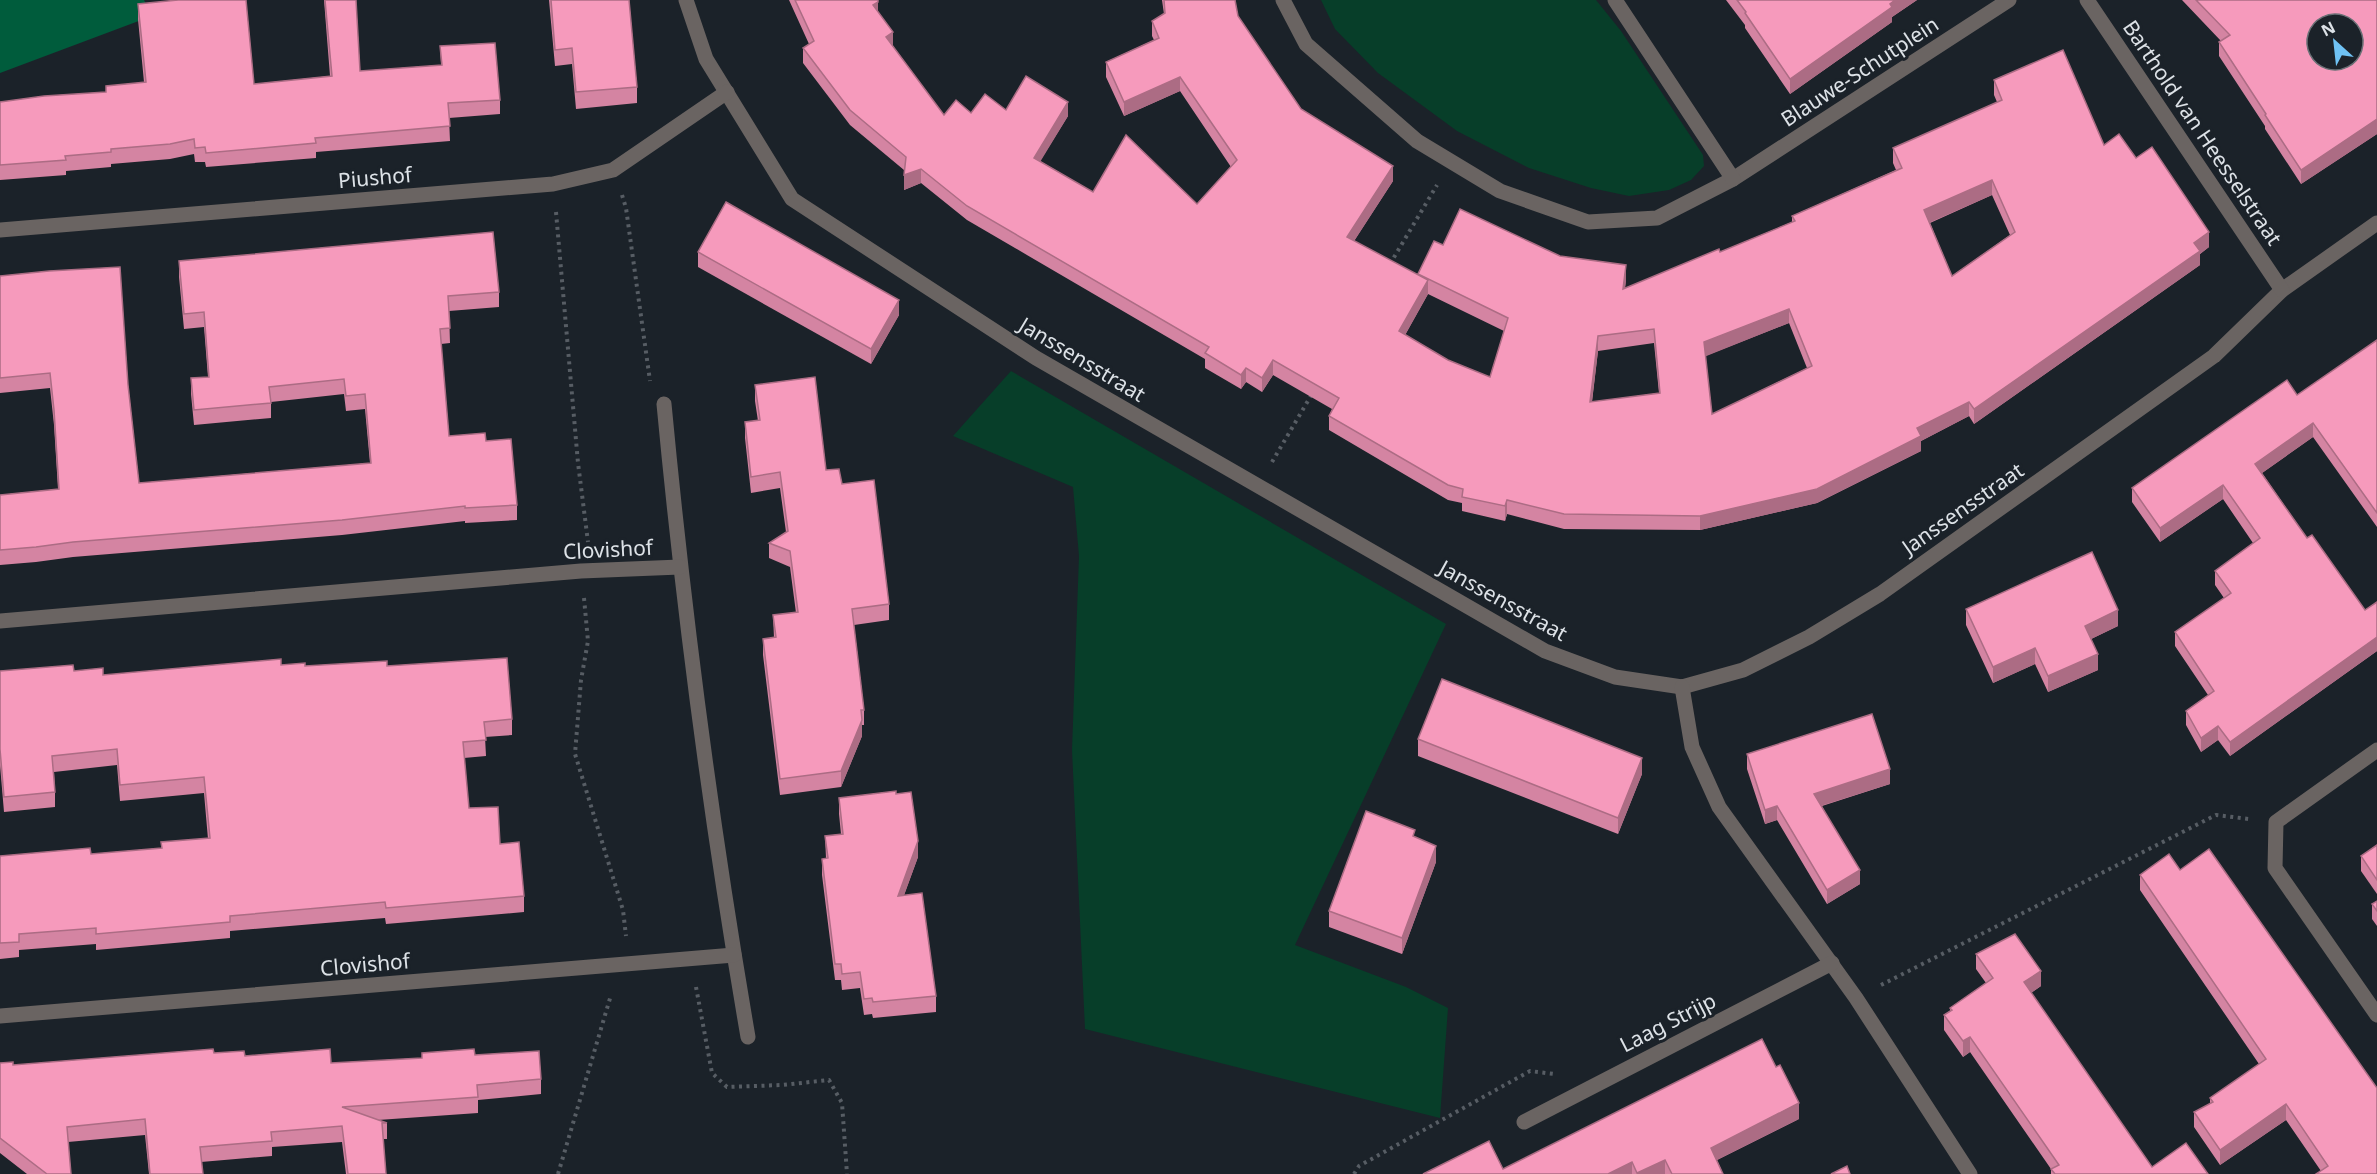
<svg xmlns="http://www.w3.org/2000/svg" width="2377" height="1174" viewBox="0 0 2377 1174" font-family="'Noto Sans',sans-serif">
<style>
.green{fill:#073e29}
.forest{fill:#005c3c}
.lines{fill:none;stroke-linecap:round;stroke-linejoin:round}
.path{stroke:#575d64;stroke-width:4;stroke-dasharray:3 4.5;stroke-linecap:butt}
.minor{stroke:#6a6462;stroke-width:15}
.wall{fill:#d484a2;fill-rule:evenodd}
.shaded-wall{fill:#ac6c84}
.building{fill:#f69abc;stroke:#ac6c84;stroke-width:1.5;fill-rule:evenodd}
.labels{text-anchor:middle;stroke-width:6;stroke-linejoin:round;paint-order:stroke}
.street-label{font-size:21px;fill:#dde2e7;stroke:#1b2229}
</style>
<rect width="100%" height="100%" fill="#1b2229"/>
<g class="green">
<polygon points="1321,0 1596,0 1621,31 1703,155 1704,166 1691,180 1669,190 1629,196 1591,188 1529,168 1457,131 1378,73 1335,29"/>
<polygon points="1011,371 1446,624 1295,945 1406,987 1448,1008 1440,1118 1085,1029 1072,750 1079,556 1073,487 953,436"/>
</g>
<polygon class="forest" points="0,0 144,0 152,16 0,73"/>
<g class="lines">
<g class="path">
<polyline points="622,195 626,208 650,381"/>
<polyline points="556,212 578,463 588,542"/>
<polyline points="1390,264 1437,185"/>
<polyline points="1272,462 1312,394"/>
<polyline points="584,598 588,641 581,680 575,754 623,910 626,936"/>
<polyline points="1881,985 2216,815 2249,819"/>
<polyline points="696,987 712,1073 727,1087 782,1085 829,1080 842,1103 847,1174"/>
<polyline points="558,1174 611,995"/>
<polyline points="1354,1174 1359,1166 1530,1071 1554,1074"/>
</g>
<g class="minor">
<polyline points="686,0 706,59 792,199 1036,358 1545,651 1615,677 1682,687 1743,670 1809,637 1880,594 2214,356 2282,290 2377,223"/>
<polyline points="1283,0 1306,44 1417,141 1500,191 1588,222 1657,218 1733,179 2009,0"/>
<polyline points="1615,0 1733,179"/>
<polyline points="2087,0 2282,290"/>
<polyline points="0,230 553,184 613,170 727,92"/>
<path d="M664,404C684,616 712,828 748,1037"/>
<polyline points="0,621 581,571 680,567"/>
<polyline points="1682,687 1692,747 1719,807 1856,998 1970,1174"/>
<polyline points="2377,750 2276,822 2275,868 2377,1015"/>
<polyline points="0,1016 734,955"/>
<polyline points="1524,1122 1832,963"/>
</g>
</g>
<g class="wall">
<polygon points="324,0 356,0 360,71 441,65 440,46 500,100 500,114 449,118 450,141 316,152 316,158 206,167 205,162 195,162 194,154 170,159 111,164 111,167 66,171 66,175 0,180 0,102 106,92 144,82 138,19 138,4 254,84 330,76"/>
<polygon points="549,0 629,0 637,87 637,103 576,109 572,64 555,66"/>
<path d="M789,0H878V12L893,46L944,115L1006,110L1068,116L1040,161L1093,192L1197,204L1231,167L1180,91L1124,116L1106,77V62L1154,40L1152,36V21L1164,14L1162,0H1235L1238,16L1301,109L1393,181L1354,241L1418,275L1443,245L1560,256L1626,280L1625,288L1720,252L1792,222V216L1896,170L1893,163V148L1997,102L1994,95V80L2104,145L2136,158L2209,247L2200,254V265L1974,424L1969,416L1921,441V451L1817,503L1700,530L1564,529L1507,514L1505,521L1462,511V503L1448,500L1329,430V416L1332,409L1273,375L1262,392L1246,382L1241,389L1205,368V359L967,220L921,183L904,190V170L850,125L803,63V48L809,44ZM1992,195L2010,235L1952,276L1930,223ZM1428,294L1504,331L1490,377L1448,360L1405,335ZM1789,323L1807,368L1712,414L1705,356ZM1654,343L1659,393L1592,402L1598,351Z"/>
<polygon points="1726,0 1917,0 1892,17 1892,22 1790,94 1745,28 1745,25"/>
<polygon points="2182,0 2377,0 2377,134 2301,184 2265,129 2265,126 2219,56 2219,42 2221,41"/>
<polygon points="698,252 899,315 871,364 698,267"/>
<polygon points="179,261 499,292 499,307 449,311 450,343 441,344 449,436 486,441 517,505 517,520 465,523 465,521 342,535 73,557 36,562 0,565 0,495 58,489 54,425 50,388 0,393 0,276 128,385 139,483 370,463 365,409 346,411 344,394 271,402 271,418 194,425 191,394 191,378 208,377 204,327 184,329 179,277"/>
<polygon points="2377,340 2377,527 2313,437 2262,473 2307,538 2365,610 2377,602 2377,651 2230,756 2218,740 2201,752 2186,725 2186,711 2208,695 2175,646 2175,632 2224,598 2215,585 2215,571 2253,543 2223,499 2160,542 2132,502 2132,488 2297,395"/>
<polygon points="755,385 826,470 842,484 889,604 889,620 854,625 864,710 864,725 862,725 862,736 841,787 780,795 763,655 763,639 774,638 773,615 796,613 790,567 769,558 769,543 786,532 780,488 751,493 745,438 745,422 758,421 755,401"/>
<polygon points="1966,609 2118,626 2091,639 2098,670 2048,692 2035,664 1993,683 1966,625"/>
<polygon points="281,665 305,666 387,666 512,719 512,735 485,737 486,756 464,758 469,808 500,844 524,896 524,912 386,924 385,918 230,931 230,938 96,950 96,944 19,950 19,957 0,959 0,856 91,854 161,848 161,842 208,839 204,793 120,801 117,765 54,772 55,792 55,807 4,812 0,765 0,671 74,671 103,675"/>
<polygon points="1418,739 1642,774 1618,834 1418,756"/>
<polygon points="1747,754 1890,784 1822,806 1860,884 1827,904 1777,820 1765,824 1747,769"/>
<polygon points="896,794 918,857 904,895 936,996 936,1012 873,1018 872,1014 864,1015 860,988 842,990 841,980 835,980 822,875 822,859 826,858 825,836 841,834 839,814 839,798"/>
<polygon points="1415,837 1436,862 1402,954 1329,927 1329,911"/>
<polygon points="2377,845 2377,894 2361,871 2361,856"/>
<polygon points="2180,870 2377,1174 2321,1171 2286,1120 2220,1165 2194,1127 2194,1112 2210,1104 2210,1098 2259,1064 2140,890 2140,875"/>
<polygon points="2377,901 2377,926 2372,919 2372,904"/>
<polygon points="1976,954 2041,986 2031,993 2152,1167 2208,1174 2051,1174 2051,1169 1970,1052 1963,1057 1944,1030 1944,1015 1950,1011 1950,1008 1986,983 1976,969"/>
<polygon points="214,1053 331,1063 475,1055 541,1079 541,1094 478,1100 478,1113 378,1120 387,1123 387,1139 383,1139 386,1174 346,1174 342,1142 272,1147 272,1156 201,1162 203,1174 149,1174 145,1135 68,1142 71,1174 27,1174 0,1153 0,1063 13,1065"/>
<polygon points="1799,1119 1717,1160 1723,1174 1423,1174 1503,1169"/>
</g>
<g class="shaded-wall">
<polygon points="1895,0 1917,0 1892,17 1892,22 1790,94 1790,79"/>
<polygon points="878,2 878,16 873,5"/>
<polygon points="893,32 893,46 886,37"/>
<polygon points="1180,77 1180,91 1124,116 1124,102"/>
<polygon points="1068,102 1068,116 1034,172 1034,158"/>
<polygon points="2377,119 2377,134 2301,184 2301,170"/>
<polygon points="1393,166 1393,181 1347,252 1347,237"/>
<polygon points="921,169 921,183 904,190 904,175"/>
<polygon points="1992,180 1992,195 1924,225 1924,210"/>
<polygon points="2209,232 2209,247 2200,254 2200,265 1974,424 1974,409"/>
<polygon points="1626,265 1626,280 1623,303 1623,289"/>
<polygon points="1428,280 1428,294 1399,346 1399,331"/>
<polygon points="899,300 899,315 871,364 871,349"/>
<polygon points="1789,309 1789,323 1704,357 1704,342"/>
<polygon points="1598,336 1598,351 1590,417 1590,402"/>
<polygon points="1273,360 1273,375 1262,392 1262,378"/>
<polygon points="1246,368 1246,382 1241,389 1241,375"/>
<polygon points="1969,402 1969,416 1921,441 1921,451 1817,503 1700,530 1700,516 1917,428"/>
<polygon points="2313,423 2313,437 2255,478 2255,464"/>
<polygon points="2223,485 2223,499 2160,542 2160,528"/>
<polygon points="1507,500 1507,514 1505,521 1505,506"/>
<polygon points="2118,610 2118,626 2085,642 2085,626"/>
<polygon points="2377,637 2377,651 2230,756 2230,742"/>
<polygon points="2035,648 2035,664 1993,683 1993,667"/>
<polygon points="2098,654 2098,670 2048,692 2048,676"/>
<polygon points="862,720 862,736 841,787 841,771"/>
<polygon points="2218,726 2218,740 2201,752 2201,738"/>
<polygon points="1642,758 1642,774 1618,834 1618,818"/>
<polygon points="1890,769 1890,784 1814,808 1814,794"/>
<polygon points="1777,806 1777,820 1765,824 1765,810"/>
<polygon points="918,841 918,857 898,912 898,896"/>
<polygon points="1436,846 1436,862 1402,954 1402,938"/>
<polygon points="1860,870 1860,884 1827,904 1827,890"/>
<polygon points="2041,971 2041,986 2024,998 2024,982"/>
<polygon points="1970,1037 1970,1052 1963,1057 1963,1041"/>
<polygon points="1799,1103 1799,1119 1711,1163 1711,1148"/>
<polygon points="2286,1104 2286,1120 2220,1165 2220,1150"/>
<polygon points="1665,1160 1665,1174 1637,1174 1637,1173"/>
<polygon points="1632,1162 1632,1174 1608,1174"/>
</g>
<g class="building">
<polygon points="178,0 246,0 254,84 332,76 325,0 356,0 360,71 442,65 440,46 495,43 500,100 448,103 450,126 315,138 316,143 206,153 205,147 195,148 194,139 170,144 111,149 111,152 65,156 66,160 0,165 0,102 44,96 106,92 106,86 146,82 138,4"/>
<polygon points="551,0 629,0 637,87 576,92 572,48 555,50"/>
<path d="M795,0H878V2L873,5L893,32L886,37L944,115L956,100L971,113L985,94L1006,110L1026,76L1068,102L1034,158L1093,192L1126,135L1197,204L1237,160L1180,77L1124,102L1106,62L1159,38L1152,21L1165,13L1164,0H1235L1238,16L1301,109L1393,166L1347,237L1428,280L1399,331L1448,360L1490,377L1508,318L1418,274L1434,241L1443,245L1460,209L1560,256L1626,265L1623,289L1719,249L1720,252L1795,221L1792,216L1902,168L1893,148L2002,100L1994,80L2063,50L2104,145L2119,134L2136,158L2152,147L2209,232L2194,243L2200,251L1974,409L1969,402L1917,428L1921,436L1817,489L1700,516L1564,514L1507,500L1505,506L1462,497L1463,489L1448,485L1329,416L1339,398L1273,360L1262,378L1246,368L1241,375L1205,353L1209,347L967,206L921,169L904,175L906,157L850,110L803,48L814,41ZM1992,180L2015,232L1952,276L1924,210ZM1789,309L1812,366L1712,414L1704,342ZM1654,329L1660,393L1590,402L1598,336Z"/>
<polygon points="1737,0 1895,0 1890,4 1892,7 1790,79 1745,13 1746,12"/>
<path d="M2196,0H2377V119L2301,170L2265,115L2266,114L2219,42L2230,35ZM2317,24H2353V60H2317Z"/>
<polygon points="726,202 899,300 871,349 698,252"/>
<polygon points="493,232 499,292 448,296 450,328 440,329 449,436 485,433 486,441 511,439 517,505 465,508 465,506 342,520 73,542 36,547 0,550 0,495 59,489 54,410 50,373 0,378 0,276 49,271 120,267 128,385 139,483 371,463 365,394 346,396 344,379 269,387 271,403 194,410 191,378 209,377 204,312 184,314 179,261"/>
<polygon points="2377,340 2377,513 2313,423 2255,464 2307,538 2312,535 2365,610 2377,602 2377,637 2230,742 2218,726 2201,738 2186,711 2214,691 2175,632 2231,593 2215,571 2260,538 2223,485 2160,528 2132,488 2287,380 2297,395"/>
<polygon points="815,377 826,470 839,469 842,484 874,480 889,604 852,609 864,710 861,710 862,720 841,771 780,779 763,639 776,637 773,615 798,612 790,551 769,543 788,531 780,472 751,477 745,422 760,420 755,385"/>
<polygon points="2092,552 2118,610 2085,626 2098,654 2048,676 2035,648 1993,667 1966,609"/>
<polygon points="507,658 512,719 484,722 486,740 463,742 469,808 498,807 500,844 519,842 524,896 386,908 385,902 230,916 230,922 96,934 96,928 19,934 19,942 0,943 0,856 90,848 91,854 162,848 161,842 210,838 204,777 120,785 117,749 52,756 55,792 4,797 0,749 0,671 73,665 74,671 103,668 103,675 281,659 281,665 305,663 305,666 387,661 387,666"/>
<polygon points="1442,679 1642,758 1618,818 1418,739"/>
<polygon points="1872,714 1890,769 1814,794 1860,870 1827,890 1777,806 1765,810 1747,754"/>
<polygon points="896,791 896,794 911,792 918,841 898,896 922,893 936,996 873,1002 872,998 864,999 860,972 842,974 841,964 835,964 822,859 828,858 825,836 843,834 839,798"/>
<polygon points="1366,811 1415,830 1413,836 1436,846 1402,938 1329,911"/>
<polygon points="2377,845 2377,880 2361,856"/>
<polygon points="2209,849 2377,1088 2377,1174 2316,1174 2328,1166 2286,1104 2220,1150 2194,1112 2213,1102 2210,1098 2266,1059 2140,875 2169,854 2180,870"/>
<polygon points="2377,901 2377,911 2372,904"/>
<polygon points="2015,934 2041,971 2024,982 2152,1167 2186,1143 2208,1174 2055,1174 2051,1169 2059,1165 1970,1037 1963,1041 1944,1015 1952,1010 1950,1008 1993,978 1976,954"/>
<polygon points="1762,1039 1776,1067 1780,1065 1799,1103 1711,1148 1723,1174 1672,1174 1665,1160 1637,1173 1632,1162 1608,1174 1423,1174 1489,1141 1503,1169"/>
<polygon points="213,1049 214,1053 244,1051 245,1056 330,1049 331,1063 422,1058 422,1053 474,1049 475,1055 539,1051 541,1079 477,1085 478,1097 342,1107 387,1123 382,1123 386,1174 348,1174 342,1126 271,1132 272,1141 200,1147 203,1174 150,1174 145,1119 67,1127 71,1174 47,1174 0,1138 0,1063 13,1062 13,1065"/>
<polygon points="1847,1166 1850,1174 1831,1174"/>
</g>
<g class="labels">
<g class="street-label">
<text transform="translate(1860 72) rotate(-33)" y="7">Blauwe-Schutplein</text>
<text transform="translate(2202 133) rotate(56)" y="7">Barthold van Heesselstraat</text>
<text transform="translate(375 178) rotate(-5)" y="7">Piushof</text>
<text transform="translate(1082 360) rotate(31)" y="7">Janssensstraat</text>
<text transform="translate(1963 509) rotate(-35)" y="7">Janssensstraat</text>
<text transform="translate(608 550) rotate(-3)" y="7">Clovishof</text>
<text transform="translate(1503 601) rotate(29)" y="7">Janssensstraat</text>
<text transform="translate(365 965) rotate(-5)" y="7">Clovishof</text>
<text transform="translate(1668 1023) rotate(-27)" y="7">Laag Strijp</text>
</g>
</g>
<g transform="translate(2335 42) rotate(333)"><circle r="28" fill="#1b2229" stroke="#696f75" stroke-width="1.5"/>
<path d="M0-4.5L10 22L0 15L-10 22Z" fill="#6fc2f4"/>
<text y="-9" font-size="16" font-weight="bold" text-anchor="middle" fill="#dde2e7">N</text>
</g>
</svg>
